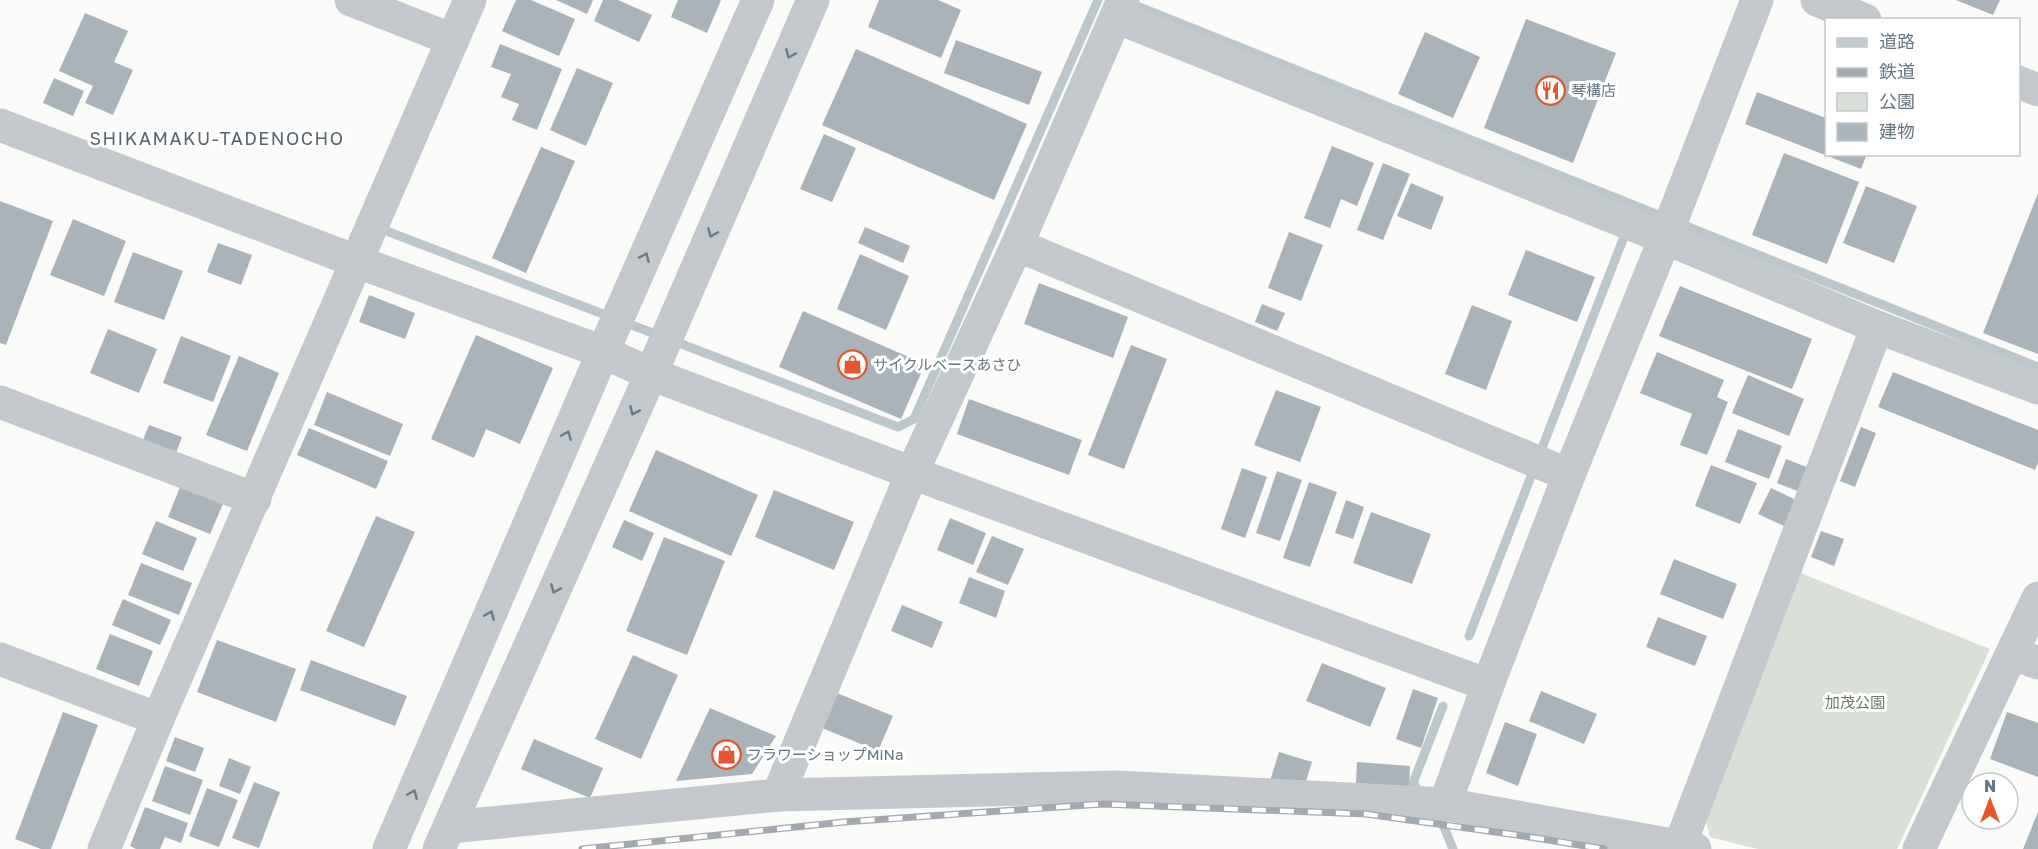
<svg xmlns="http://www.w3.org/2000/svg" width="2038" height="849" viewBox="0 0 2038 849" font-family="'Golos Text','Noto Sans JP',sans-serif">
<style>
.green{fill:#dadfd7}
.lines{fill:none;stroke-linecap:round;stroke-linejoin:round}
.stream{stroke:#bbc7cb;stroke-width:9}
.building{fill:#aab3b9}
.minor{stroke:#c3c8cc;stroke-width:33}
.rail-casing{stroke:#a2aab0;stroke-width:7}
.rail{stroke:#fff;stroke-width:4.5;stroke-dasharray:14;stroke-linecap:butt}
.oneway{stroke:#6a7a87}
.labels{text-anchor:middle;stroke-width:6;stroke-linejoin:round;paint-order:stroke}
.poi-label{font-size:15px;fill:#657683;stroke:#fff;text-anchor:start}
.park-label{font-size:15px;fill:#687a64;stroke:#fff}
.quarter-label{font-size:18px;letter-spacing:1.5px;fill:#57646e;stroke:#fff}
</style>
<rect width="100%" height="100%" fill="#fafaf8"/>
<polygon class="green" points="1798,572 1990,649 1897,849 1758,849 1710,837 1705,817"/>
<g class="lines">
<g class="stream">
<polyline points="1127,2 2038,367"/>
<polyline points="389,232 898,427 914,419 1098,0"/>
<polyline points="1469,636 1627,229"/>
<polyline points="1422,796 1413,783 1443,706"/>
<polyline points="1433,812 1444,827 1453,849"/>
</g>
</g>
<g class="building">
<polygon points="516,0 531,0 575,19 559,56 502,31"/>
<polygon points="556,0 593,0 587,14"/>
<polygon points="603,0 618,0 652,15 639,42 594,21"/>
<polygon points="678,0 721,0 707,33 671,17"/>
<polygon points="879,0 938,0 961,10 941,58 868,27"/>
<polygon points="1956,0 2000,0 1993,15"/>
<polygon points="85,13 128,31 114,62 133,70 113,115 85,103 93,86 59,71"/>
<polygon points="1526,19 1616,53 1573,163 1484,128"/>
<polygon points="1425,32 1480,57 1453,118 1398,94"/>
<polygon points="956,40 1042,72 1029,105 944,73"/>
<polygon points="500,44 562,69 537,130 512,120 519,104 501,97 511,74 491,67"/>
<polygon points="856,49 1027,124 994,200 822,125"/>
<polygon points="577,68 613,83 586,146 550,130"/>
<polygon points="54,78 84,91 73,116 43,103"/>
<polygon points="1757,92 1826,118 1826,154 1867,154 1861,169 1745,124"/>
<polygon points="824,134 856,148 832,202 800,189"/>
<polygon points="1332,146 1374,163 1357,206 1341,199 1330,228 1304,218"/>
<polygon points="541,147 575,161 526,273 492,258"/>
<polygon points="1784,153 1859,182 1827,264 1752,235"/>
<polygon points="1383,163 1410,174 1383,240 1357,230"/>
<polygon points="1411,183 1444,197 1431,230 1397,216"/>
<polygon points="1866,186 1917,206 1894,263 1843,243"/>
<polygon points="2038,193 2038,354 1983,333"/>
<polygon points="0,201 53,221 6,345 0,343"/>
<polygon points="73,219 126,241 104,296 50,275"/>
<polygon points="865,227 910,246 903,263 858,243"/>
<polygon points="1289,232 1323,245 1301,301 1268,288"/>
<polygon points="218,243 252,255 241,285 207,272"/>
<polygon points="1526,250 1595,277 1577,322 1508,295"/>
<polygon points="133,252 183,271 164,320 114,302"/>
<polygon points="860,254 909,276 886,330 837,309"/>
<polygon points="1039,283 1128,317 1113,358 1024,324"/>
<polygon points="1680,286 1812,339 1792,389 1659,336"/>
<polygon points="369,295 415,313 405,339 359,322"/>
<polygon points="1262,304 1285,313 1277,331 1255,322"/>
<polygon points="1472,305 1512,321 1486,390 1445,374"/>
<polygon points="803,311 925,364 901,419 779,367"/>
<polygon points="108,329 157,349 139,393 90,373"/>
<polygon points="476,335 553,368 520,444 486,429 474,458 431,439"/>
<polygon points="181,336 231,356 213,402 163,383"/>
<polygon points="1131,345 1167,359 1124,469 1088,455"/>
<polygon points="1657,352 1724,380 1717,397 1728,402 1707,455 1680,445 1692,414 1640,393"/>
<polygon points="239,356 279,373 247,451 206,435"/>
<polygon points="1893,372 2038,430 2038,463 2035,470 1878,407"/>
<polygon points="1748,375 1804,399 1789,436 1732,413"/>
<polygon points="1276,390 1321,407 1300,462 1254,445"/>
<polygon points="327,392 403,424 390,456 314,425"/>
<polygon points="969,399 1082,440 1069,475 957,434"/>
<polygon points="149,425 182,437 176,453 143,440"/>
<polygon points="1861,427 1876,433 1855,487 1840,481"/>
<polygon points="309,428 388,461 376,489 297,455"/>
<polygon points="1738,429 1782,446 1769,479 1725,462"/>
<polygon points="656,450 758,495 731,556 629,511"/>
<polygon points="1786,459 1809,468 1800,492 1777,483"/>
<polygon points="1711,465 1757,483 1740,524 1695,506"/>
<polygon points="1242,468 1267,477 1245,538 1221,529"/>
<polygon points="1277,471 1302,480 1280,541 1256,533"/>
<polygon points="1309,482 1337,492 1310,567 1283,558"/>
<polygon points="180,487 223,504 210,534 168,517"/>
<polygon points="1771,488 1796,500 1784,526 1758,514"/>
<polygon points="774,490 854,522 834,570 755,537"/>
<polygon points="1346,500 1364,507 1353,539 1335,533"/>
<polygon points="1371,512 1431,534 1412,584 1353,563"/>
<polygon points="376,516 415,532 364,647 326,631"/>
<polygon points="950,518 986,533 973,565 937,550"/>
<polygon points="624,520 654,533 642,561 612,547"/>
<polygon points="156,521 197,538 183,571 142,554"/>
<polygon points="1821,531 1844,539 1834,566 1811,557"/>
<polygon points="992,536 1024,549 1008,585 976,572"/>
<polygon points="664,537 725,561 687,655 626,631"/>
<polygon points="1674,559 1737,584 1723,619 1660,594"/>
<polygon points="141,563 192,583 179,615 128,595"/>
<polygon points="969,577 1005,591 996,618 959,603"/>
<polygon points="123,599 171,620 160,645 112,625"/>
<polygon points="902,605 943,622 932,648 891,631"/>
<polygon points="1658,617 1707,636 1695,666 1646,647"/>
<polygon points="110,634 153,651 139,686 96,669"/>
<polygon points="217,640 296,669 276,722 197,692"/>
<polygon points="633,655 678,675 641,759 595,739"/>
<polygon points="311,660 407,696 395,726 300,690"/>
<polygon points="1322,663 1386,688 1370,727 1306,701"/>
<polygon points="1413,689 1438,698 1421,748 1396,739"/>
<polygon points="1541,691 1597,714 1584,744 1529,721"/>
<polygon points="837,693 893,716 878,751 822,728"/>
<polygon points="710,708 776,736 752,774 676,781"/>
<polygon points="63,712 98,725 51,849 41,849 15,839"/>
<polygon points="2007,712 2038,723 2038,777 1990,759"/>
<polygon points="1505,722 1537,734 1518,786 1486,773"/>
<polygon points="175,737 204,748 195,772 166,761"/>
<polygon points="534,739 603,768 590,798 521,769"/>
<polygon points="1279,752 1312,762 1306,781 1270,781"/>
<polygon points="229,758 251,767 240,794 219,786"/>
<polygon points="1357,762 1410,766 1409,787 1356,783"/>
<polygon points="165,766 203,780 190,815 152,801"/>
<polygon points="254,782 280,792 259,848 232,838"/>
<polygon points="207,788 238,800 219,847 189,836"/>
<polygon points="145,807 188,823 181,843 165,837 160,849 136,849 130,846"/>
<polygon points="2038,812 2038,849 2023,849"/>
</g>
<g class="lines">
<g class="minor">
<polyline points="351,0 453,40"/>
<polyline points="1817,0 1865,20"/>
<polyline points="1116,17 1665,238 1877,327 2038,388"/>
<polyline points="2018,82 2038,90"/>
<polyline points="0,125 358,262 603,352 651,374 912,473 1488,685"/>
<polyline points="1017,245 1569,475"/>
<polyline points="0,402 255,499"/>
<polyline points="2012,653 2038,663"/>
<polyline points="0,659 158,719"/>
<polyline points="778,795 912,473 1017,245 1123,0"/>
<polyline points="1445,804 1488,685 1569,475 1665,238 1757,0"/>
<polyline points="449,827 778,795 1116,787 1445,804 1695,849"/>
<polyline points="1680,845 1877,327"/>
<polyline points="104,849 158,719 470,0"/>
<polyline points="389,849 603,352 758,0"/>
<polyline points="439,849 651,374 813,0"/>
<polyline points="1919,849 2038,598"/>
</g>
<defs>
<polyline id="rail" points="582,849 844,822 1102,804 1366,814 1517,835 1604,849"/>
</defs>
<use href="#rail" class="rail-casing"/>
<use href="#rail" class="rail"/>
</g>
<defs><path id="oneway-chevron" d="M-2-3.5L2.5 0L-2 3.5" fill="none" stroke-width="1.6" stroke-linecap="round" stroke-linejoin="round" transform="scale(1.5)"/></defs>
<g class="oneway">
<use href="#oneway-chevron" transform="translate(790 54) rotate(113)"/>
<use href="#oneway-chevron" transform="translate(712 233) rotate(113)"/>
<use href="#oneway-chevron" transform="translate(645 257) rotate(-66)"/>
<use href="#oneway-chevron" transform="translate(634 411) rotate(114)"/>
<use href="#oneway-chevron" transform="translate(567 435) rotate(-67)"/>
<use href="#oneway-chevron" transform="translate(555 589) rotate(114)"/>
<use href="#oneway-chevron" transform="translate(490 615) rotate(-67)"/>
<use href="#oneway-chevron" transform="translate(413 794) rotate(-67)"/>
</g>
<defs>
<symbol id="restaurant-ring" viewBox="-11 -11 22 22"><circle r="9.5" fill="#fff" stroke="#e4572e" stroke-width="1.5"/><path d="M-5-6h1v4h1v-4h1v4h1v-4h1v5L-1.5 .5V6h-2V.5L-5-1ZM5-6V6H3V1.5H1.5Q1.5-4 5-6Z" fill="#e4572e"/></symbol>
<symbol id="shop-ring" viewBox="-11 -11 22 22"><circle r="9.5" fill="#fff" stroke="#e4572e" stroke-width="1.5"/><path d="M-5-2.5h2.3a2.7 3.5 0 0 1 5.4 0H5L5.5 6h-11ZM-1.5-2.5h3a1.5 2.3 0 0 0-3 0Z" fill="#e4572e"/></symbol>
</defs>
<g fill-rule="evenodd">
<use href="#restaurant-ring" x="1534" y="74" width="33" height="33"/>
<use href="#shop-ring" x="836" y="348" width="33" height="33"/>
<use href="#shop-ring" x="710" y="738" width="33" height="33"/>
</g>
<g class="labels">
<g class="poi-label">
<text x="1571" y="96">琴構店</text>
<text x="873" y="370">サイクルベースあさひ</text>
<text x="747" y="760">フラワーショップMiNa</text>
</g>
<g class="park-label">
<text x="1855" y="708">加茂公園</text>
</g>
<g class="quarter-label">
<text x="217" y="145">SHIKAMAKU-TADENOCHO</text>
</g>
</g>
<rect x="1825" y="18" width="195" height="138" fill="#ffffff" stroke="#c1c8cd" stroke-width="1.5"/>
<rect x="1837" y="38" width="30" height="9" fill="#c3c8cc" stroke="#c1c8cd" stroke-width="1.5"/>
<text x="1879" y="48" font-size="18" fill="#657683">道路</text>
<rect x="1837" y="68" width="30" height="9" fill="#a2aab0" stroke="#c1c8cd" stroke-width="1.5"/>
<text x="1879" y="78" font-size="18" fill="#657683">鉄道</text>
<rect x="1837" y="93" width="30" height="18" fill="#dadfd7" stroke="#c1c8cd" stroke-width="1.5"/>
<text x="1879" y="108" font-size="18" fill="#657683">公園</text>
<rect x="1837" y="123" width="30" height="18" fill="#aab3b9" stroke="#c1c8cd" stroke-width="1.5"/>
<text x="1879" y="138" font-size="18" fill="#657683">建物</text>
<g transform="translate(1990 801)"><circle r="28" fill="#ffffff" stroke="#c1c8cd" stroke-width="1.5"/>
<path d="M0-4.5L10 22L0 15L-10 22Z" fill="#e4572e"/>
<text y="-9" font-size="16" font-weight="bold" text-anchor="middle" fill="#657683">N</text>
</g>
</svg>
